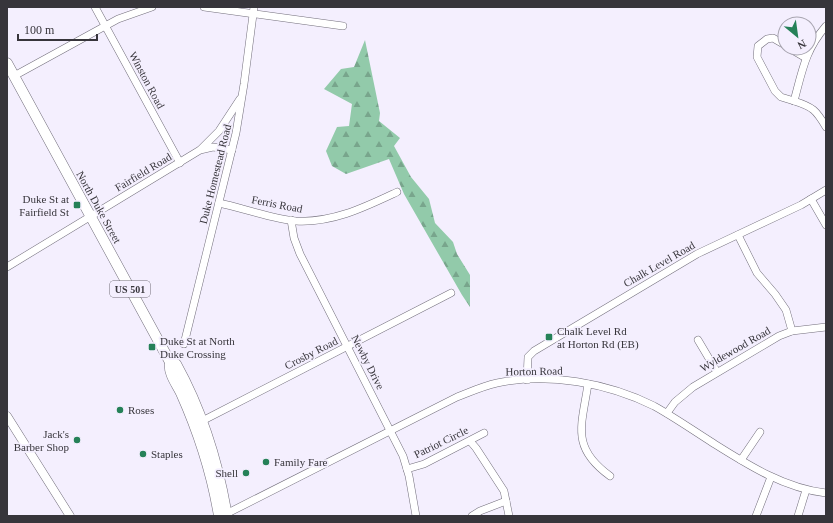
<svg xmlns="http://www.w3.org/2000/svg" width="833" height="523" viewBox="0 0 833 523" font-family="Georgia,serif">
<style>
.forest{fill:url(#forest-firs)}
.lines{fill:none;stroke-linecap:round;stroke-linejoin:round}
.minor-casing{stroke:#726e7b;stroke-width:8}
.major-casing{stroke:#726e7b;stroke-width:9}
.highway-casing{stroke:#726e7b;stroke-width:11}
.minor{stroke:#fff;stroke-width:7}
.major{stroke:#fff;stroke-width:8}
.highway{stroke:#fff;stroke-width:10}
.poi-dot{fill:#258158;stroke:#f4effe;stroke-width:1.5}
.labels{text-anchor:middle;stroke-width:3.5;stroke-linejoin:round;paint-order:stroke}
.shield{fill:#f4effe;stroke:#706d76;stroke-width:1}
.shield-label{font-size:10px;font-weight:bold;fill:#37353b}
.street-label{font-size:11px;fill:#37353b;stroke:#f4effe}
.poi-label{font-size:11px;fill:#37353b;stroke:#f4effe;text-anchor:start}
</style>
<defs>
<pattern id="forest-firs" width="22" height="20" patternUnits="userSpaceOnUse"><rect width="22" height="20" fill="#92caaa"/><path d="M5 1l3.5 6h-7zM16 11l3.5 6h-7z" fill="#78a58c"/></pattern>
</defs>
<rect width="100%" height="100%" fill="#f4effe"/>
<polygon class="forest" points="365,40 380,113 379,121 400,138 394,146 411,177 429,199 435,223 453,242 457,254 470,275 470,307 462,295 404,194 389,159 346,174 332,166 326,151 337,127 349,126 352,104 324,89 341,69 354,67"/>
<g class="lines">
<defs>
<g id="minor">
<polyline points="95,7 180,163"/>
<polyline points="204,7 343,26"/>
<path d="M826,26C805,50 802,72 794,101C813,107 816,110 826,127"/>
<polyline points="785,45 773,38 767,39 758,46 757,57 775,91 781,97 794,101"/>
<polyline points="789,48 806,58"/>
<polyline points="14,76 118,19 152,7"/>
<polyline points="201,149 219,131 240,99"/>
<polyline points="811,199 826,225"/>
<path d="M219,203C243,208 272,219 296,221C333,223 365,207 397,192"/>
<polyline points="291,220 294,238 300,254 403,456 409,476 416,516"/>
<polyline points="738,235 757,273 775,294 786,310 792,331"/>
<polyline points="7,267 200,150 213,147 232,150"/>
<polyline points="698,340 717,372"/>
<polyline points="184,344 236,133 244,84 254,7"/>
<polyline points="527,380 528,357 534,351 697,254 801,205 826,190"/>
<path d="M588,384C582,425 570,447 610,476"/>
<polyline points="667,413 675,402 693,387 779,336 792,331 826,327"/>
<polyline points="202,421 451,293"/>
<polyline points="470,441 476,448 504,491 509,516"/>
<polyline points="741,460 760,432"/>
<polyline points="407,469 424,464 484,433"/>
<path d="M224,515L457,397C470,392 483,386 497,383C548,372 608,383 654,406C674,417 694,431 713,443C748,465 784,488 826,493"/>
<polyline points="472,516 480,511 506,501"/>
<polyline points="756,516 771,477"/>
<polyline points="798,516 806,490"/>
</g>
<polyline id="major" points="7,416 70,516"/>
<g id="highway">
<path d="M7,63L170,362C168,373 176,383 181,393C198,431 212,474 219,516"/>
<path d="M170,362L176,364C202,411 218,463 227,516"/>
</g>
</defs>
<use href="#minor" class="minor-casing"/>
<use href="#major" class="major-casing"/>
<use href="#highway" class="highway-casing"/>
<use href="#minor" class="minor"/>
<use href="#major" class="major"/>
<use href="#highway" class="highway"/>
</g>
<g class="poi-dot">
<rect x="73" y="201" width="8" height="8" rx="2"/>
<rect x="545" y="333" width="8" height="8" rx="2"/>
<rect x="148" y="343" width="8" height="8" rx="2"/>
<circle cx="120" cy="410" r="4"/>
<circle cx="77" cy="440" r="4"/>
<circle cx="143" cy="454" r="4"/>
<circle cx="266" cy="462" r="4"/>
<circle cx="246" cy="473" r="4"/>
</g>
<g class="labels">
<rect class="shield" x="110" y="281" width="40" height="16" rx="3"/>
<g class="shield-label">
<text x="130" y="293">US 501</text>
</g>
<g class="street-label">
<text transform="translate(147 80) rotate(62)" y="4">Winston Road</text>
<text transform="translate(143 172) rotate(-31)" y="4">Fairfield Road</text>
<text transform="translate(215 174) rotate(-76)" y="4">Duke Homestead Road</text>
<text transform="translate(277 204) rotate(11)" y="4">Ferris Road</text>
<text transform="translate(99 207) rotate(61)" y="4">North Duke Street</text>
<text transform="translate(659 264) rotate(-30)" y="4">Chalk Level Road</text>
<text transform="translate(735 349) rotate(-30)" y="4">Wyldewood Road</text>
<text transform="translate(311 353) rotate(-27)" y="4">Crosby Road</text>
<text transform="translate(368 362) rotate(63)" y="4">Newby Drive</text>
<text transform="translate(534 371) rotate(-1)" y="4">Horton Road</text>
<text transform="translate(441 442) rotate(-26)" y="4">Patriot Circle</text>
</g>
<g class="poi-label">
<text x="69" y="203" text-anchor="end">Duke St at<tspan x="69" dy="13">Fairfield St</tspan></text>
<text x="557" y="335">Chalk Level Rd<tspan x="557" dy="13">at Horton Rd (EB)</tspan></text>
<text x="160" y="345">Duke St at North<tspan x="160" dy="13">Duke Crossing</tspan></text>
<text x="128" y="414">Roses</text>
<text x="69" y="438" text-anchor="end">Jack's<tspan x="69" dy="13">Barber Shop</tspan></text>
<text x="151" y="458">Staples</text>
<text x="274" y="466">Family Fare</text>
<text x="238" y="477" text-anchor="end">Shell</text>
</g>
</g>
<rect width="833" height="523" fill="none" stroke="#37353b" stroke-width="16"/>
<g transform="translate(797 36) rotate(151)"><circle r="19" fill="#f4effe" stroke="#a8a5b0"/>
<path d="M0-3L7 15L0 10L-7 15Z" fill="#258158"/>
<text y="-6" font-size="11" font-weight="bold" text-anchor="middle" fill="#37353b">N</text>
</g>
<path d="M18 34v6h79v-6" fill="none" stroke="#37353b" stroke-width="2"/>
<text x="24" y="34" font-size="12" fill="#37353b" stroke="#f4effe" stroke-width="3" paint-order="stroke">100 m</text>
</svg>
